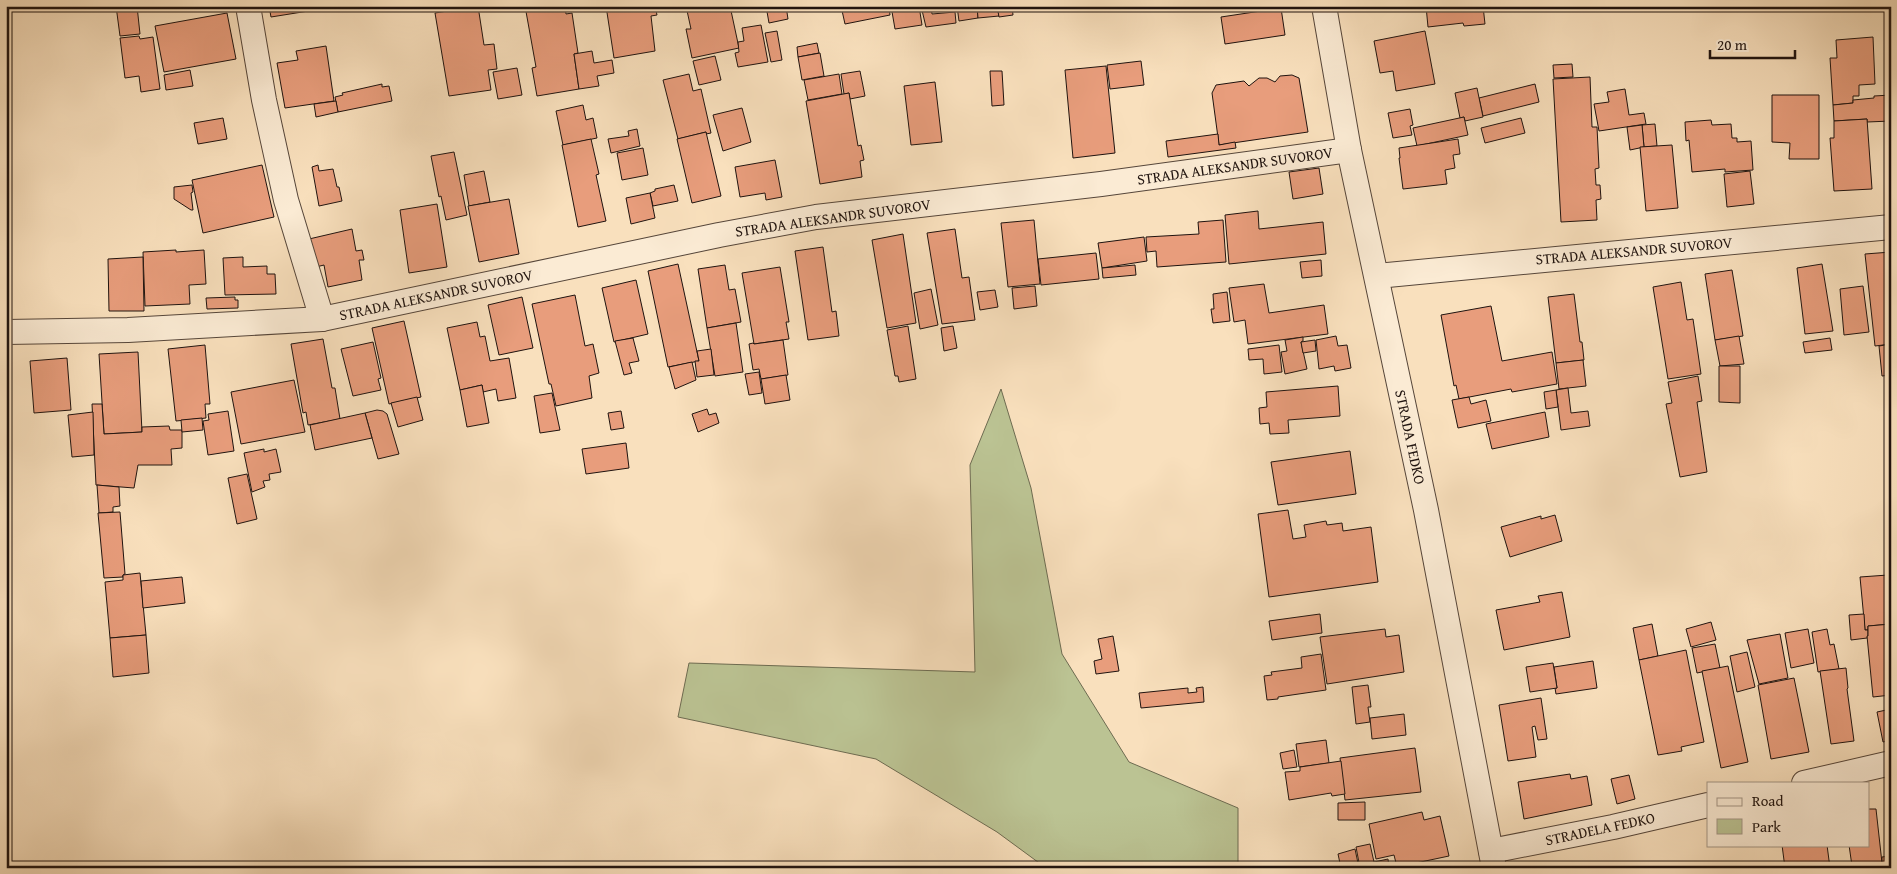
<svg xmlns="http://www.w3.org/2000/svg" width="1897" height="874" viewBox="0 0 1897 874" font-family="'Gentium Book Plus',serif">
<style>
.green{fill:#bbc393;stroke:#6d6b51}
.building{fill:#e89d7c;stroke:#1f130f}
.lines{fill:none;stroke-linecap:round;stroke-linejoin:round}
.minor-casing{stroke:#56463a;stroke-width:26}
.minor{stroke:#fbebd4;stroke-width:24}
.labels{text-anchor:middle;stroke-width:4;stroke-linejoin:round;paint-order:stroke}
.street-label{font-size:15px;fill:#1f130f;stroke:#fbebd4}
</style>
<rect width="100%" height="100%" fill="#f9e0bd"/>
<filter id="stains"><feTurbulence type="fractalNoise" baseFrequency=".004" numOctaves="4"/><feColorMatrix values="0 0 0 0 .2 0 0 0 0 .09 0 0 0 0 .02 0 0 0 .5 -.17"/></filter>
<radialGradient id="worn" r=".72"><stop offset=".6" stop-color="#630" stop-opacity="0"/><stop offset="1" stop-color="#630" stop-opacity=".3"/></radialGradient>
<polygon class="green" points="1001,389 1031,488 1062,654 1129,762 1238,808 1238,868 1046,868 997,832 876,759 678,717 689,663 975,672 970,465"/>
<g class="building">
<polygon points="116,6 137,6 140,34 120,36"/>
<polygon points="269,6 321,6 321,9 271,17"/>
<polygon points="478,6 484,45 494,44 497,69 488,70 491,90 449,96 435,13"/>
<polygon points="525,6 565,6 566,14 572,13 578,53 574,54 579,89 537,96 532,68 536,67"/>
<polygon points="606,6 655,6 657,15 651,16 655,51 614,58"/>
<polygon points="686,6 730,6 739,48 692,58 686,29 691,29"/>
<polygon points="766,6 786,6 788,19 769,23"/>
<polygon points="841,6 889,6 890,15 845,24"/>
<polygon points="891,6 919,6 922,25 895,29"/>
<polygon points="921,6 931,6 932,14 955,12 956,23 926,27"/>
<polygon points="957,6 977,6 978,18 959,21"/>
<polygon points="977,6 997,6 999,16 978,18"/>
<polygon points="997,6 1012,6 1013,15 999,17"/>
<polygon points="1426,6 1483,6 1485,24 1464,26 1463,23 1428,27"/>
<polygon points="1281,8 1285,35 1225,44 1221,17"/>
<polygon points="227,13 236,59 164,72 155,26"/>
<polygon points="761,25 768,62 738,67 735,53 739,52 738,42 744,41 742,28"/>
<polygon points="777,31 782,60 771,62 765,33"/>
<polygon points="1425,31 1435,84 1396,91 1393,71 1380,73 1374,41"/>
<polygon points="139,36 140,39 153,37 160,89 141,92 139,76 125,78 120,38"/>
<polygon points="1873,37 1875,84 1859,85 1859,96 1853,96 1853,103 1833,105 1830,58 1837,58 1836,40"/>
<polygon points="817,43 819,53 798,57 797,47"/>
<polygon points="326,46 334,101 285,108 277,63 298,60 296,51"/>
<polygon points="592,51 594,63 612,60 614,73 597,76 599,86 579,89 574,54"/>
<polygon points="820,53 824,76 802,80 798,57"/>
<polygon points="715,56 721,80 699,85 693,61"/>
<polygon points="1141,61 1144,85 1110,89 1107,65"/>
<polygon points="1572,64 1573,77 1554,78 1553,65"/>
<polygon points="1106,66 1115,153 1073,158 1065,70"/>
<polygon points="517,68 522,95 498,99 493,72"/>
<polygon points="190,70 193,86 166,90 164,75"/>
<polygon points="860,71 865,96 850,99 849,93 844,94 841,74"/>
<polygon points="990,71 1002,71 1004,105 992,106"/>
<polygon points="689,74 693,91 701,89 711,133 706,134 706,132 678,139 663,80"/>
<polygon points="839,74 842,94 808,100 804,80"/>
<polygon points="1292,75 1299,78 1308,132 1219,145 1212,93 1216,85 1244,81 1249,86 1259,78 1267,78 1275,82 1280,76"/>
<polygon points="1590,77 1592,127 1597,127 1599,168 1595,169 1596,185 1600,185 1601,199 1596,200 1597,220 1561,222 1553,79"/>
<polygon points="935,82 942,142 911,145 904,86"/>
<polygon points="382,84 382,87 389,86 392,101 338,112 335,97 343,95 342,93"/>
<polygon points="1535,84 1539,102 1483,116 1479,98"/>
<polygon points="1477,88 1483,117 1465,121 1464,117 1460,118 1455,93"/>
<polygon points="1625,89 1629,115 1644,113 1646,124 1599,131 1594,104 1609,102 1607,92"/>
<polygon points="849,93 858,146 861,145 864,160 860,161 862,177 820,184 806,101"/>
<polygon points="1772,95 1819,95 1819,159 1789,159 1790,143 1772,142"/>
<polygon points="1891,95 1891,121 1867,122 1867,119 1834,121 1833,105 1853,103 1853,100 1874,98 1874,96"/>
<polygon points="336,101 338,112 316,117 314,104"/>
<polygon points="583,105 586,120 593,118 597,138 563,145 556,111"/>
<polygon points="742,108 751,142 723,151 713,115"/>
<polygon points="1410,109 1413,125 1410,126 1412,135 1393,138 1388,113"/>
<polygon points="1464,117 1468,135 1417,146 1413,128"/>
<polygon points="223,118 227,139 198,144 194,123"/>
<polygon points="1521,118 1525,133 1485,143 1481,128"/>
<polygon points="1867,119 1872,189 1834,191 1830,138 1834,138 1834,121"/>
<polygon points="1711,120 1712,125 1731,124 1732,138 1737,138 1737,142 1751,141 1753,170 1725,172 1725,169 1692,172 1689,140 1686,141 1685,122"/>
<polygon points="1655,124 1657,146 1644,147 1642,125"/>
<polygon points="1642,125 1644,147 1630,150 1627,127"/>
<polygon points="637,129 640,146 611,153 608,139 629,136 628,131"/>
<polygon points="706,132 721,196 692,203 677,139"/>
<polygon points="1218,134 1219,145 1235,142 1236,148 1168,157 1166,141"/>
<polygon points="591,139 599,174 596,175 606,221 578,227 562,145"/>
<polygon points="1458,139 1460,154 1453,155 1455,168 1445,170 1447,184 1403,189 1399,158 1400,158 1399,148"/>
<polygon points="1672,145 1678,208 1646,211 1640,147"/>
<polygon points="643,148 648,175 622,180 617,153"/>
<polygon points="454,152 467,215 446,220 441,196 439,197 431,156"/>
<polygon points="775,160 782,197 766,200 765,193 740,197 735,167"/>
<polygon points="262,165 274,217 203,233 192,180"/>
<polygon points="318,165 319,171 333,169 337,187 339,187 342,201 319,206 312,167"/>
<polygon points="1319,168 1323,194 1293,199 1289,172"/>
<polygon points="484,171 490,202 469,206 464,175"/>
<polygon points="1750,171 1754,204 1727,207 1724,174"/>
<polygon points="192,185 193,192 191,193 193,210 191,210 174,199 174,187"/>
<polygon points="674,185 678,201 653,206 650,193 655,191 655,189"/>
<polygon points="650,193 655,218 631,224 626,198"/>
<polygon points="509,199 519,254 479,262 468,206"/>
<polygon points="437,204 447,267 409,273 400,210"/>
<polygon points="1258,211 1259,229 1323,222 1326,254 1229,264 1225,215"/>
<polygon points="1034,220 1040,284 1008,287 1001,223"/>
<polygon points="1223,220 1226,262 1157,267 1156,251 1147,252 1146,237 1199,234 1198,222"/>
<polygon points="352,229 356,251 362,250 364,260 359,260 362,280 328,287 324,265 316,267 309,239"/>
<polygon points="955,229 962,278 969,277 975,320 942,324 927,233"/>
<polygon points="903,234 916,323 887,328 872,240"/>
<polygon points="1144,237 1147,261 1102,268 1098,243"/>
<polygon points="823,247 832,312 836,311 839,336 808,340 795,251"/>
<polygon points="176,250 176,252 204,250 206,284 189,285 190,304 145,306 143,252"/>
<polygon points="1891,252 1891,344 1875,346 1865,254"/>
<polygon points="1096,253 1099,279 1041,285 1038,259"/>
<polygon points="143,257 144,311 109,311 108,259"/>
<polygon points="243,257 243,267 267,266 267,274 275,274 276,294 225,295 223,258"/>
<polygon points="1321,260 1322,276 1302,278 1300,262"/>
<polygon points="678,264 699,361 668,367 648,271"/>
<polygon points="1822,264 1833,331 1805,334 1797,268"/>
<polygon points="725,265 729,290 735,289 741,322 707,328 698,269"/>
<polygon points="1135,265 1136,275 1103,278 1102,268"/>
<polygon points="780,267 789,322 786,322 789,339 754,344 742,273"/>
<polygon points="1732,270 1743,336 1715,340 1705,274"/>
<polygon points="636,280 648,334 614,342 602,288"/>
<polygon points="1681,282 1687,320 1693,319 1701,374 1668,379 1653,287"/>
<polygon points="1264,284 1269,313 1324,305 1328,334 1248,344 1245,320 1234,322 1229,288"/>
<polygon points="1035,286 1037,306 1014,309 1012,288"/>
<polygon points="1863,286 1869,332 1844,335 1840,289"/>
<polygon points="931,289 938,325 920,329 914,293"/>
<polygon points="995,290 998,307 980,310 977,292"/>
<polygon points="1227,292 1230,321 1213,323 1211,309 1214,309 1213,294"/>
<polygon points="1574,294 1580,342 1582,342 1584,360 1556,363 1548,297"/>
<polygon points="575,295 585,346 593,344 599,373 589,376 592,398 556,406 551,384 549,384 532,304"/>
<polygon points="235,297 235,300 238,300 238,308 207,309 206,298"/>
<polygon points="522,297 533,348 499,355 488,305"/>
<polygon points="1491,306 1502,361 1552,352 1557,384 1512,392 1511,389 1459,399 1456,385 1454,386 1441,315"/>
<polygon points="404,321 421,397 389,404 372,328"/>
<polygon points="477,322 480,337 485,336 490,361 509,358 516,398 498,401 496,389 483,392 482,385 460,390 447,328"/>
<polygon points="736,323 743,372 715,376 707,328"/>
<polygon points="908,326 916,379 899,382 898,376 895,376 887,330"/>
<polygon points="953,326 957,348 944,351 941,328"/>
<polygon points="1336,336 1338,346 1347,345 1351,368 1335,371 1334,366 1319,369 1316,340"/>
<polygon points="1739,336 1744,364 1720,366 1715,340"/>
<polygon points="1303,337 1303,341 1301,342 1307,369 1285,374 1281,352 1287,351 1285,340"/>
<polygon points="633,338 639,361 629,363 632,373 624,375 615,341"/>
<polygon points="1830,338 1832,350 1805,353 1803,342"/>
<polygon points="323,339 332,388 335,388 340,419 308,425 306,412 303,413 291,344"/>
<polygon points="783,340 788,375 761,379 759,369 753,370 749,344 753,343 754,344"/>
<polygon points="1315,340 1316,351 1303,353 1301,342"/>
<polygon points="373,342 381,378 378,379 381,390 353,396 341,349"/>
<polygon points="1891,344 1891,375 1882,376 1879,346"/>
<polygon points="205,345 210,404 205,404 206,418 176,421 168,349"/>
<polygon points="1279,345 1282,372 1264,374 1263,359 1249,360 1248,349"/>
<polygon points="711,349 714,375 697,377 695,361 699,361 697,351"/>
<polygon points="138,352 142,432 104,434 99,354"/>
<polygon points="67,358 71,410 34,413 30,361"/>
<polygon points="1583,360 1586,386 1559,389 1556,363"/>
<polygon points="692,362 696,380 675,389 669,367"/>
<polygon points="1719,366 1740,366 1740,403 1719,402"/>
<polygon points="759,372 762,393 749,395 745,374"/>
<polygon points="786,375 790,400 765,404 761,379"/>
<polygon points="1698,376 1702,401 1697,402 1707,472 1680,477 1666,404 1672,403 1668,382"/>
<polygon points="294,380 305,432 241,444 231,392"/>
<polygon points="482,385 489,423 467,427 460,390"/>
<polygon points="1338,386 1340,416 1288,420 1289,433 1270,434 1269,423 1260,424 1259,408 1267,407 1266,392"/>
<polygon points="1568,388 1571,413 1588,411 1590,426 1561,430 1556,390"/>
<polygon points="1556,390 1558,407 1546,409 1544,392"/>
<polygon points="552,393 560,430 540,433 534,396"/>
<polygon points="417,397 423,420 398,427 391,403"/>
<polygon points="1469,397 1471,404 1486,400 1491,421 1458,428 1452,400"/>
<polygon points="92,404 102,404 104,434 142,432 142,427 169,426 170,430 182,430 182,448 171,449 172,465 138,465 134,488 96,485"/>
<polygon points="707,409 709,415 716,413 719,423 698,432 692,414"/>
<polygon points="377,410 383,411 387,414 399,454 378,459 365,413"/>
<polygon points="228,411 234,451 208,455 203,421 209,420 208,414"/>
<polygon points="621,411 624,428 611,430 608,413"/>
<polygon points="93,412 94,455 72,457 68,415"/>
<polygon points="1545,412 1549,437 1492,449 1486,424"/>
<polygon points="365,413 372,438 315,450 310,425"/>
<polygon points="202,418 203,430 182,432 181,420"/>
<polygon points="626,443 629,468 586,474 582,449"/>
<polygon points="264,449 264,452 276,449 281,472 269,474 270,480 263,481 265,487 252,492 244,453"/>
<polygon points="1350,451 1356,494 1278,505 1271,462"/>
<polygon points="247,474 257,519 237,524 228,478"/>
<polygon points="97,485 119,487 120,506 113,507 113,512 99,513"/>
<polygon points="1288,510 1293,539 1306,537 1304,525 1326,521 1327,525 1342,523 1343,531 1371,527 1378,582 1269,597 1258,514"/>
<polygon points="120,512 125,574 123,575 123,577 104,578 98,513"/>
<polygon points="1555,515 1562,541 1510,557 1501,527 1541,516 1541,519"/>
<polygon points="140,573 146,635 110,638 105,582 123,580 123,575"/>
<polygon points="1888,575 1891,590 1891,624 1868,626 1868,630 1865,630 1860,577"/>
<polygon points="182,577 185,603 143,608 141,581"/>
<polygon points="1562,592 1570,637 1504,650 1496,610 1540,602 1538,596"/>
<polygon points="1320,614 1322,633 1272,640 1269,621"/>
<polygon points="1864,614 1865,630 1868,630 1868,636 1867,638 1851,640 1849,615"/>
<polygon points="1711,622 1716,640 1691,647 1686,629"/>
<polygon points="1652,624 1658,656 1639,660 1633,628"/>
<polygon points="1891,624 1891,695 1873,697 1867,636 1868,636 1868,626"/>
<polygon points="1385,629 1386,637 1399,635 1404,672 1327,684 1320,637"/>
<polygon points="1808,629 1814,663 1791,668 1785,633"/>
<polygon points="1827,629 1830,645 1834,644 1839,669 1818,672 1812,632"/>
<polygon points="1780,634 1788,678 1759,684 1747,640"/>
<polygon points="146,635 149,673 113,677 110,638"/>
<polygon points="1113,636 1119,671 1096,674 1094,661 1102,659 1098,639"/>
<polygon points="1715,644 1720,668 1697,673 1692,648"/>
<polygon points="1686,650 1704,742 1681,747 1682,751 1658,755 1639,660"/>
<polygon points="1747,652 1755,687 1737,692 1730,656"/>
<polygon points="1321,654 1326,690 1278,697 1278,699 1267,700 1264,676 1272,675 1271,672 1302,668 1301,657"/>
<polygon points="1593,661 1597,688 1556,694 1555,688 1557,688 1554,667"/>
<polygon points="1553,663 1557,688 1530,692 1526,667"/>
<polygon points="1728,666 1748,762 1721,768 1702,671"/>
<polygon points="1846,668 1848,688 1847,689 1854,741 1831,744 1820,671"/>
<polygon points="1794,678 1809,752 1771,759 1758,685"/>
<polygon points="1368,685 1371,707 1368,707 1370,722 1356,724 1352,687"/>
<polygon points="1203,687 1204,702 1141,708 1139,693 1188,688 1188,693 1197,692 1196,688"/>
<polygon points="1541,698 1547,739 1538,740 1535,726 1532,727 1536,757 1508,761 1499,705"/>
<polygon points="1891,709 1891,740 1883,742 1877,712"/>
<polygon points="1404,714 1406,735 1372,739 1370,718"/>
<polygon points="1326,740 1329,763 1299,767 1296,744"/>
<polygon points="1415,748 1421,792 1345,800 1340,758"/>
<polygon points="1294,750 1297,767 1283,769 1280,753"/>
<polygon points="1341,761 1345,794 1332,796 1331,793 1289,800 1285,772 1300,771 1300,767"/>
<polygon points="1570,774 1571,779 1587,776 1592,805 1524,819 1518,782"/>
<polygon points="1629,775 1635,799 1617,804 1611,779"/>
<polygon points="1365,802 1365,820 1338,820 1338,803"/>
<polygon points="1868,809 1876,809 1882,863 1852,866 1849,845 1868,845"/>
<polygon points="1422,812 1424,820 1440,816 1449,856 1397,867 1394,855 1376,859 1369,824"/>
<polygon points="1370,844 1374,862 1388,859 1389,868 1360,868 1356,847"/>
<polygon points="1782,845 1827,845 1830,868 1785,868"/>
<polygon points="1355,849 1359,868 1341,868 1338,854"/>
<polygon points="1889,856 1891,868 1852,868 1852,866 1882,863 1882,857"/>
</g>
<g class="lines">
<defs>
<g id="minor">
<polyline points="248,6 264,100 286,200 322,319"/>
<polyline points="1324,6 1349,150 1426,510 1494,868"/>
<polyline points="1377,276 1891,227"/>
<polyline points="6,332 128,330 322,319 719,235 816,217 1101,184 1349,150"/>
<polyline points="1804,783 1891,763"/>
<polyline points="1491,851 1613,827 1708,805"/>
</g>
</defs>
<use href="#minor" class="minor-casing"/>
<use href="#minor" class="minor"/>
</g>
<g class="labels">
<g class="street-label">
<text transform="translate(1235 166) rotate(-8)" y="5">STRADA ALEKSANDR SUVOROV</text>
<text transform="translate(833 218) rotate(-8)" y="5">STRADA ALEKSANDR SUVOROV</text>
<text transform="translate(1634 251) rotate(-5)" y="5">STRADA ALEKSANDR SUVOROV</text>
<text transform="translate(436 295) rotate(-12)" y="5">STRADA ALEKSANDR SUVOROV</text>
<text transform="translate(1410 437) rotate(78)" y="5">STRADA FEDKO</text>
<text transform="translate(1600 829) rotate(-12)" y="5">STRADELA FEDKO</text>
</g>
</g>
<rect width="1897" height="874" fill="none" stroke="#f9e0bd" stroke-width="25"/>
<rect x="8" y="8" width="1882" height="859" fill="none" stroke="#1f130f" stroke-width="2.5"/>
<rect x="12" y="12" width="1872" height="849" fill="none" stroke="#1f130f"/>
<rect x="1707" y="782" width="162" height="65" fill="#fbebd4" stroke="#a39585"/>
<rect x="1717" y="798" width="25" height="8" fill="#fbebd4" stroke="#a39585"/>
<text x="1752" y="806" font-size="15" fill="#1f130f">Road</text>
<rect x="1717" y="819" width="25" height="15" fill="#bbc393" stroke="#a39585"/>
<text x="1752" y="832" font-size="15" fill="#1f130f">Park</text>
<path d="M1710 50v8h85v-8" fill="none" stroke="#1f130f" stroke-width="2.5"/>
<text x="1717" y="50" font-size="15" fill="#1f130f" stroke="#fbebd4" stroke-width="4" paint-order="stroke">20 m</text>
<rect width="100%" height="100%" filter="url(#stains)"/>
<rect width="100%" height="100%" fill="url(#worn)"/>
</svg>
